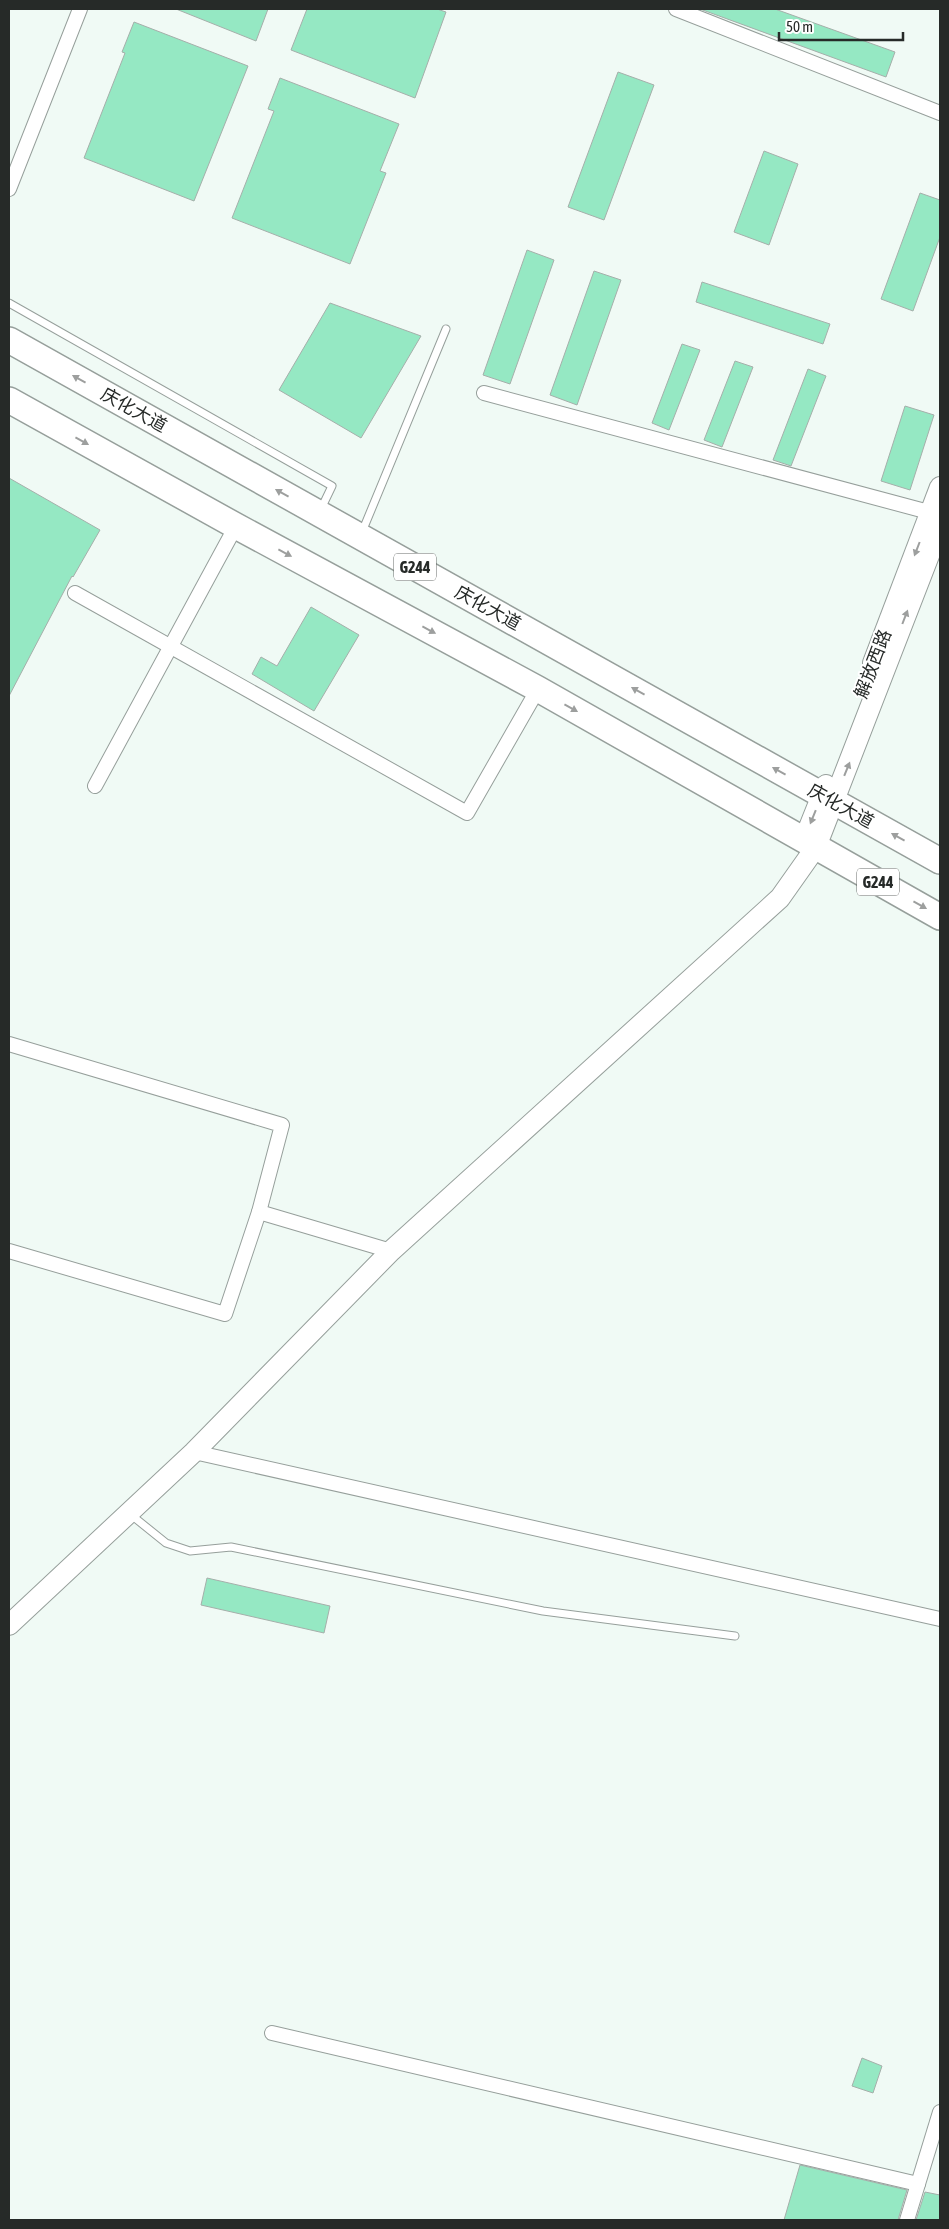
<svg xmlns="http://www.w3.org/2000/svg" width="949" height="2229" viewBox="0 0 949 2229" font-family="'Asap Condensed','Noto Sans SC',sans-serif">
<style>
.building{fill:#95e8c3;stroke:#a5afaa}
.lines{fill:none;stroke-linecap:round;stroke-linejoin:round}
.lane-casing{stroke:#969f9b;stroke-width:9}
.street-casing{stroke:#969f9b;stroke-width:16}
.secondary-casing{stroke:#969f9b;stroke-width:22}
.highway-casing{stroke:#969f9b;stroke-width:28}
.lane{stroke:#fff;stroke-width:7}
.street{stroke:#fff;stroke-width:14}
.secondary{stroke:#fff;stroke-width:20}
.highway{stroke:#fff;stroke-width:25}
.oneway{fill:#9d9f9e}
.labels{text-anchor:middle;stroke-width:4;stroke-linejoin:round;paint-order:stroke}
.shield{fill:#fff;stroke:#676a68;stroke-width:1}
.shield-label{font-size:16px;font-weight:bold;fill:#262a28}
.street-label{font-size:18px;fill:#262a28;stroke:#fff}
</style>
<rect width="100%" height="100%" fill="#f0faf5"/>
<g class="building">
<polygon points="176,9 268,9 256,41"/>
<polygon points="307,9 437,9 446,12 415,98 291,50"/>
<polygon points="700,9 775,9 895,52 886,77"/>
<polygon points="134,22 248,66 194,201 84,158 125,53 122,52"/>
<polygon points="618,72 654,85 604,220 568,207"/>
<polygon points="280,78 399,124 380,171 386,173 350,264 232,218 274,111 268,109"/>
<polygon points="764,151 798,164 769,245 734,232"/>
<polygon points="920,193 940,200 940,237 913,311 881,299"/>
<polygon points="527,250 554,260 510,384 483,375"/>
<polygon points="594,271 621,280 577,405 550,395"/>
<polygon points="702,282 830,324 823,344 696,302"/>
<polygon points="330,303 421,336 361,438 279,390"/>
<polygon points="682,344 700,350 669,430 652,423"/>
<polygon points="735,361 753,367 722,447 704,440"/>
<polygon points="808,369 826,376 791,466 773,460"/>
<polygon points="905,406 934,415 910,490 881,481"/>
<polygon points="9,478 100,530 73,577 72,576 9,696"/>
<polygon points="311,607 359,635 314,711 252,674 261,657 277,666"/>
<polygon points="207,1578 330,1606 324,1633 201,1605"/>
<polygon points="862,2058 882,2066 873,2093 852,2086"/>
<polygon points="800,2165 907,2190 898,2220 784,2220"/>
<polygon points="925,2192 940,2195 940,2220 916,2220"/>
</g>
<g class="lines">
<defs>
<g id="lane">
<polyline points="9,303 332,486 321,509"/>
<polyline points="362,532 446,329"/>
<polyline points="130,1514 166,1543 190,1551 231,1547 543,1611 735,1636"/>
</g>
<g id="street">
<polyline points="676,9 940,113"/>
<polyline points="9,189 80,9"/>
<polyline points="484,393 940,515"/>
<polyline points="75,593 467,813 538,689"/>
<polyline points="95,786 236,526"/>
<polyline points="9,1044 282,1125 259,1212"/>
<polyline points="9,1251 225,1314 259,1212 391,1251"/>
<polyline points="194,1452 940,1619"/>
<polyline points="272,2033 918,2184"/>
<polyline points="907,2220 940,2112"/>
</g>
<g id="secondary">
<polyline points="873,663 940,487"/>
<polyline points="804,840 826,785"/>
<polyline points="9,1625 194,1452 391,1251 780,898 816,847 940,527"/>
</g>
<g id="highway">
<polyline points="9,340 940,861"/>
<polyline points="9,400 236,526 538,689 940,917"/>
</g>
</defs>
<use href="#lane" class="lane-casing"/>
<use href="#street" class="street-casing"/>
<use href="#secondary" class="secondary-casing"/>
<use href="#highway" class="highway-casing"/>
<use href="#lane" class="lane"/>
<use href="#street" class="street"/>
<use href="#secondary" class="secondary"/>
<use href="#highway" class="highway"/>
</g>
<defs><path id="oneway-solid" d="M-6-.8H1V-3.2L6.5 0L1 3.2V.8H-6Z" transform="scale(1.25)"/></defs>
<g class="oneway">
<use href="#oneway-solid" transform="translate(79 379) rotate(-151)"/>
<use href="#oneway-solid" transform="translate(82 441) rotate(29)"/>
<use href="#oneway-solid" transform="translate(282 493) rotate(-151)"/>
<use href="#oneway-solid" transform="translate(917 549) rotate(111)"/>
<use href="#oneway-solid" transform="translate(285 553) rotate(28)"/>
<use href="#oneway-solid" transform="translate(905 617) rotate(-69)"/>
<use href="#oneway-solid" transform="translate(429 630) rotate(28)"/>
<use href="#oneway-solid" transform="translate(638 691) rotate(-151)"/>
<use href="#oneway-solid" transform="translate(571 708) rotate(29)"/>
<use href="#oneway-solid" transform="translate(847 769) rotate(-68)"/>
<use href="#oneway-solid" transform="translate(779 771) rotate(-151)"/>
<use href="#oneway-solid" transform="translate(813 817) rotate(112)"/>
<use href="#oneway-solid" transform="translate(898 837) rotate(-151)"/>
<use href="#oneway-solid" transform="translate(920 905) rotate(29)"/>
</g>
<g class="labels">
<g class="shield">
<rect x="394" y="553.5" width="42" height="27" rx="4"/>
<rect x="857" y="868.5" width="42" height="27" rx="4"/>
</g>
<g class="shield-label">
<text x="415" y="573">G244</text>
<text x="878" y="888">G244</text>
</g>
<g class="street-label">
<text transform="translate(134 410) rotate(29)" y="6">庆化大道</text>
<text transform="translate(488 608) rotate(29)" y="6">庆化大道</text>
<text transform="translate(873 664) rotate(-69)" y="6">解放西路</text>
<text transform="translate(841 806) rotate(29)" y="6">庆化大道</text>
</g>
</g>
<rect width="949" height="2229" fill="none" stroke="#262a28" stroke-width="20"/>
<path d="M779 32v8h124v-8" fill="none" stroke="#262a28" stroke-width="2.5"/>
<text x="786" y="32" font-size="15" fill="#262a28" stroke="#ffffff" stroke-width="4" paint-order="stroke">50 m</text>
</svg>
